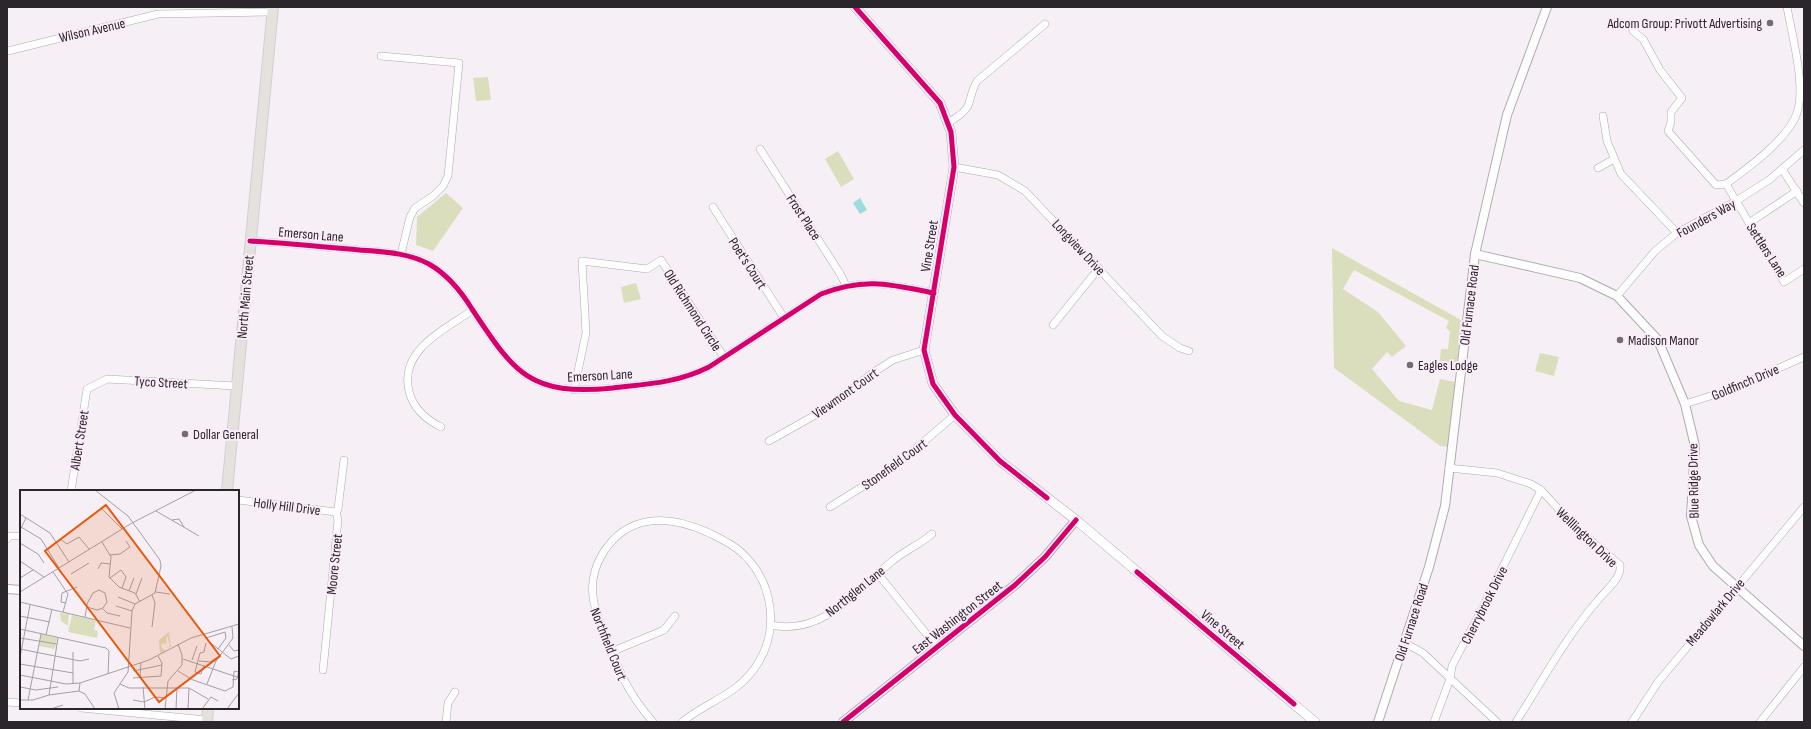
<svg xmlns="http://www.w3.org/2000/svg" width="1811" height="729" viewBox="0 0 1811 729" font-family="'Sofia Sans Condensed',sans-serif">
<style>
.green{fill:#dbdebd}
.water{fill:#9bdcde}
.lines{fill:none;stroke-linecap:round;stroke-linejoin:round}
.minor-casing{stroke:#aeaaae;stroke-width:8}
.tertiary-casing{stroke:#aeaaae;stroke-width:10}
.secondary-casing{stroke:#aeaaae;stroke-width:10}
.primary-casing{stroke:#d1ced1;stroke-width:12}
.minor{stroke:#fefdfe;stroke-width:7}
.tertiary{stroke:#fefdfe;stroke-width:8}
.secondary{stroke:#fefdfe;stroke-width:9}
.primary{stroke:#e5e2dd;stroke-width:10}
.cycleway-casing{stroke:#faecf9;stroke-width:8}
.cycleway{stroke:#d6006c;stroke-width:5}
.poi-dot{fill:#726d72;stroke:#faecf9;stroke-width:1.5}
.labels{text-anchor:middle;stroke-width:4;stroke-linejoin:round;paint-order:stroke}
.poi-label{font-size:14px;fill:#2b262b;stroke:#faecf9;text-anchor:start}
.street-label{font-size:14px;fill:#2b262b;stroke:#faecf9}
.inset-road{fill:none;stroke:#a59fa5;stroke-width:1}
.view{fill:#e8590c;fill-opacity:0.15;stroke:#e8590c;stroke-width:2}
.inset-edge{fill:none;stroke:#2b262b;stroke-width:2}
</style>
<rect width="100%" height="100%" fill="#f6f0f6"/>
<g class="green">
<polygon points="488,77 491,100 476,101 473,78"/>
<polygon points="838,151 854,179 841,187 825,159"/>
<polygon points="446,193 463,208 433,251 416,245 417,217"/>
<polygon points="1332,248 1461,320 1457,367 1439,367 1441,349 1448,349 1450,331 1446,328 1449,321 1354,270 1343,289 1378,312 1406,346 1392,357 1387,352 1372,369 1399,401 1432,410 1440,379 1456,382 1451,447 1440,446 1427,436 1334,368"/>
<polygon points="636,283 641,299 624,303 621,287"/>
<polygon points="1540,353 1559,357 1554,376 1535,371"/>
</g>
<polygon class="water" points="860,198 867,210 860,214 853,203"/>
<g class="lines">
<defs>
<g id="minor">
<polyline points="1633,31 1643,39 1660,70 1682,98 1671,112 1671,122 1668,131 1716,185 1726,184 1784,282 1804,269"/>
<polyline points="8,51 158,14 272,12"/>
<polyline points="381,56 459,63 448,176 443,186 433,196 415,208 410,217 401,254"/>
<polyline points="1603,116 1607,141 1621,174 1677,233"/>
<path d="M948,123C955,118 964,114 968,106C971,98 972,89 977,81L1045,24"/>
<polyline points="760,149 841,275 846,286"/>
<polyline points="954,167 998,175 1025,191 1162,336 1180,348 1189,351"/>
<polyline points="1598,168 1614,159"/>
<polyline points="1782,169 1804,203"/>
<path d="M1726,184C1748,168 1788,139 1797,113C1806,85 1792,36 1787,7"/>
<polyline points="713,207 784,318"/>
<polyline points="1749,223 1797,191"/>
<path d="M250,241C283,243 316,246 349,249C376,252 405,251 429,264C448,275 461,291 472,309C515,374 530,396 613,388C647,384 677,383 709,367L821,294C864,277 890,284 934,293"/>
<polyline points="1617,296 1655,251 1677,233 1736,201 1769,180 1804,150"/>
<polyline points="1053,325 1099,268"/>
<polyline points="574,390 586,333 582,261 647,269 661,260 724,357"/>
<polyline points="1685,404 1729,390 1804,357"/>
<path d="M441,427C427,420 413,408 409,391C399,350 445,329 473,310"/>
<polyline points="769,441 826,409 874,372 893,360 924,350"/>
<path d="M1449,468L1497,473L1531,484L1541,490L1577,529L1620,565C1622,578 1606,590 1598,600C1566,637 1542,681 1516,722"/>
<polyline points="71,491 87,389 107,379 236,386"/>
<polyline points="238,500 336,512"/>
<polyline points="830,507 894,467 955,415"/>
<polyline points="7,539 10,536 21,536"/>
<polyline points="878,574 937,647"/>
<path d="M771,625C823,636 856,591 891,562C904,551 919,545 932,534"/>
<polyline points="1405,643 1423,653 1497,722"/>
<polyline points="611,652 664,630 675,616"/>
<polyline points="323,670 338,520 336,512 338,509 344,460"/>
<polyline points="7,702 21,703"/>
<polyline points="81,708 207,720"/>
<polyline points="446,722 448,703 455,692"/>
<path d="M653,722C626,691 619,670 604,633C592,606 586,580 603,553C628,513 669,515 707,532C719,538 731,543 741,552C774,582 781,632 754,669C736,695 705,703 682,722"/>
<polyline points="1434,722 1450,679 1452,666 1485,603 1541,490"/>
<polyline points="1632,722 1658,682 1804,507"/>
<polyline points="1760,722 1804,667"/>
</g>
<g id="tertiary">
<polyline points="1475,254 1580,278 1617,296 1658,340 1685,404 1695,446 1691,516 1699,545 1713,566 1804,646"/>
<polyline points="7,589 21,590"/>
<polyline points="843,722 1015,585 1045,557 1076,520"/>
<polyline points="1378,722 1429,567 1445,506 1475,254 1507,115 1547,7"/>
</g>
<polyline id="secondary" points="855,7 940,103 951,132 954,167 924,350 933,384 955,415 1000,461 1076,520 1315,722"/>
<g id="primary">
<polyline points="227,491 273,7"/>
<polyline points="207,722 208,708"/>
</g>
</defs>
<use href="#minor" class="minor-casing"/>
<use href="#tertiary" class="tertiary-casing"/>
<use href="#secondary" class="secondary-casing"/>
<use href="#primary" class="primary-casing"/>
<use href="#minor" class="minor"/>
<use href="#tertiary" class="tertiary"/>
<use href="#secondary" class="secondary"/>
<use href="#primary" class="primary"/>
<defs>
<g id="cycleway">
<polyline points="855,7 940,103 951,132 954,167 924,350 933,384 955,415 1000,461 1047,498"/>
<path d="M250,241C283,243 316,246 349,249C376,252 405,251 429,264C448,275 461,291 472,309C515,374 530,396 613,388C647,384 677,383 709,367L821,294C864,277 890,284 934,293"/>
<polyline points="1137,572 1294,704"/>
<polyline points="843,722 1015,585 1045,557 1076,520"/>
</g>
</defs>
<use href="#cycleway" class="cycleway-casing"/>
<use href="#cycleway" class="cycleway"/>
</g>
<g class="poi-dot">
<circle cx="1770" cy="23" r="4"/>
<circle cx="1620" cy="340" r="4"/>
<circle cx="1410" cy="365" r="4"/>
<circle cx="185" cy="434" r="4"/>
</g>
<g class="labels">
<g class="poi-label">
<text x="1762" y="28" text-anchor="end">Adcom Group: Privott Advertising</text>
<text x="1628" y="345">Madison Manor</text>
<text x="1418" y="370">Eagles Lodge</text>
<text x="193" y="439">Dollar General</text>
</g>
<g class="street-label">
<text transform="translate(92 30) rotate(-13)" y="5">Wilson Avenue</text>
<text transform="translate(804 217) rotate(57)" y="5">Frost Place</text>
<text transform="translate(1706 218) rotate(-29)" y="5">Founders Way</text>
<text transform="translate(311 234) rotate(5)" y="5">Emerson Lane</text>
<text transform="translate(929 246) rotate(-81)" y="5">Vine Street</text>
<text transform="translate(1079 247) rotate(47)" y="5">Longview Drive</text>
<text transform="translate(1767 250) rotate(57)" y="5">Settlers Lane</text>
<text transform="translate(748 263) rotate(57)" y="5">Poet's Court</text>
<text transform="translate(245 297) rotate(-85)" y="5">North Main Street</text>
<text transform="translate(1469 305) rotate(-83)" y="5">Old Furnace Road</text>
<text transform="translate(693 310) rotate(57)" y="5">Old Richmond Circle</text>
<text transform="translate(600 375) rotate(-3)" y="5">Emerson Lane</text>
<text transform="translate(161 382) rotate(3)" y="5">Tyco Street</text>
<text transform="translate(1745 382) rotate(-23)" y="5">Goldfinch Drive</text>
<text transform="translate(845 393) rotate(-35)" y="5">Viewmont Court</text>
<text transform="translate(79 440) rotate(-81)" y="5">Albert Street</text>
<text transform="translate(894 464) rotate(-36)" y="5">Stonefield Court</text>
<text transform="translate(1693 481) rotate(-91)" y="5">Blue Ridge Drive</text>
<text transform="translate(287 506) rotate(7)" y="5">Holly Hill Drive</text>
<text transform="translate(1587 537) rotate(44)" y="5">Welllington Drive</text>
<text transform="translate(334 564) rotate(-84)" y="5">Moore Street</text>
<text transform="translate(855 591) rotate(-39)" y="5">Northglen Lane</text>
<text transform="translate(1484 605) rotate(-63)" y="5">Cherrybrook Drive</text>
<text transform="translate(1715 612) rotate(-50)" y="5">Meadowlark Drive</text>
<text transform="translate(957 617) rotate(-38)" y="5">East Washington Street</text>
<text transform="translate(1411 622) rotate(-72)" y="5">Old Furnace Road</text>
<text transform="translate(1223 629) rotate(40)" y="5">Vine Street</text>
<text transform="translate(609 644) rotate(68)" y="5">Northfield Court</text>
</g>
</g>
<g transform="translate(20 490)">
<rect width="219" height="219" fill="#f6f0f6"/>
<path d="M40,123L49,124L48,136L41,131ZM52,125L76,131L74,140L78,141L77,148L48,142ZM149,142L151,157L146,158L150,156L147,145L146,154L142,153L141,157L146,161L140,163L139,150ZM21,144L37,148L35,159L19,156Z" fill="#dbdebd"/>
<path class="inset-road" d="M75,0L108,26L140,70L141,76L135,103L115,114L112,121L108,182L94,203L99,219M82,19L102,39M136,21L179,46M0,24L30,43L49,72M152,30L159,29L164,37M1,37L21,49L39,78M0,40L6,28M37,52L40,49L47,54L59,47L69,59M82,52L91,67L89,87L99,97L115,103L120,112M0,53L18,64L24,73M90,65L100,64L110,57L106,51M0,71L24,87M78,79L81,73L90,74M33,82L48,104L43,122M51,84L69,73M0,88L13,80M90,88L101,80L106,87L102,98M109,101L114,88M0,102L112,33L176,0M136,102L150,104M116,104L122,88M98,107L115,114M0,112L110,138M46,113L41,112L42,103L57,97M96,116L112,121M83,119L87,123L100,126M0,126L30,132M65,127L66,121L67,114L68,112L73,103L79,100L85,103L87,112L83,118L77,120L67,117M132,137L135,113L132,105M0,139L86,158L89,161L88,184M26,145L32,119M0,148L37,154M209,155L214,161L219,160M0,159L60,171L69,169M198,159L206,148L205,142L186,148L188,151L211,169L219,166M53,162V194M0,167L10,115M163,169L217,187M172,170L177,156M179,171L190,172L201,165M0,174L53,183M184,175L181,184L175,182L180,163L184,162L186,153M113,181L142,175M158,181L173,190L205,201L213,197L214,181L219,182M0,185L46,194L60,193M120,187L121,173M113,188L141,186L142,173L138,166M212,190L217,189L219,181M100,194L109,198H169L188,209M187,194L196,171L213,148L212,137M0,197L16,200L38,197M123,197L125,219M59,201L60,193L129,170L171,148L219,134M29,205L38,148M0,210H13L29,205L59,201L65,204L75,219M8,210L21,144M113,210L124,212L135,207L146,208M31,219L43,215M145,219L148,191L162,175V165L158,154M156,219L157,198M168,219L169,198M182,219L191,207L198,211M207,219L219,203"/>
<path class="view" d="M86,15L200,166L139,212L25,61Z"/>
<rect width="219" height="219" class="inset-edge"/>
</g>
<rect width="1811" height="729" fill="none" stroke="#2b262b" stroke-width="16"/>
</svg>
